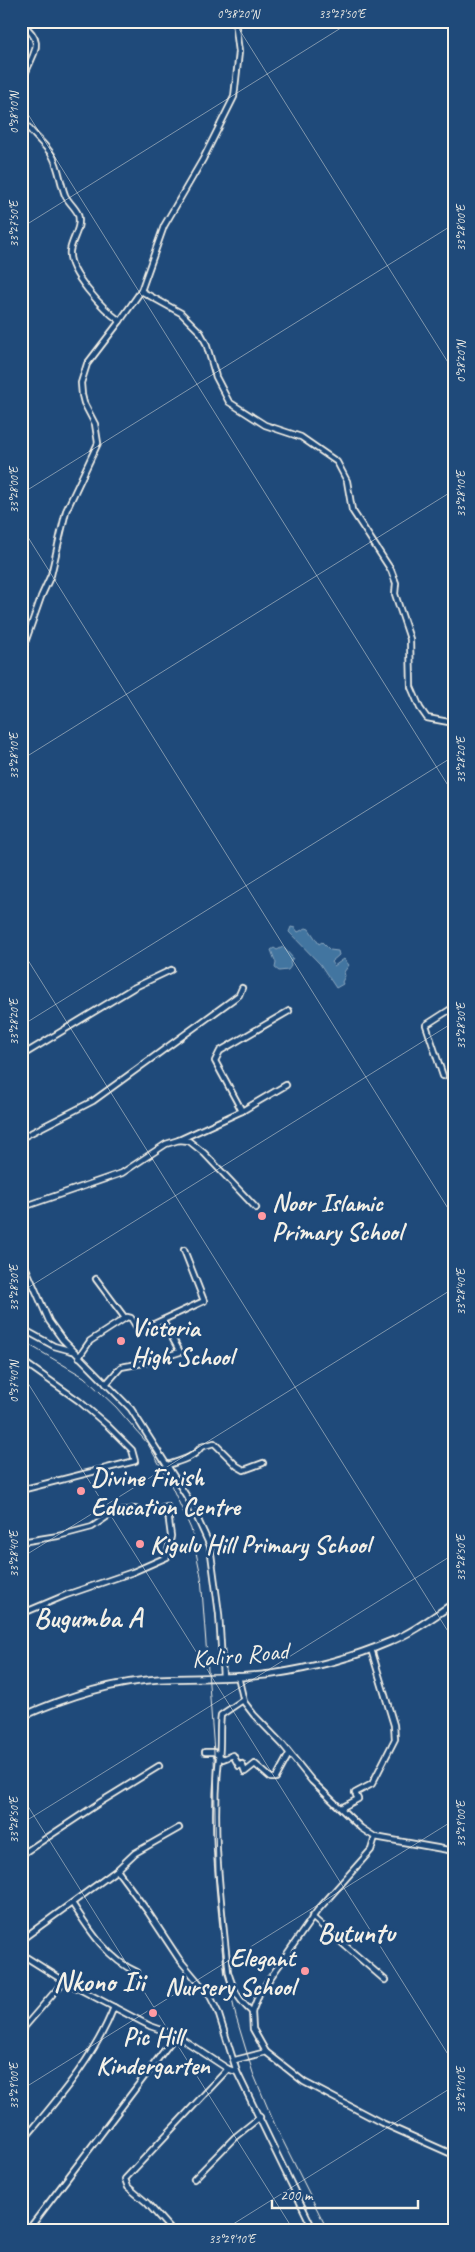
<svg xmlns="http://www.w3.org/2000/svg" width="475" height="2252" viewBox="0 0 475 2252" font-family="Caveat,sans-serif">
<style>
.water{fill:#4374a0;stroke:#8aa6bd}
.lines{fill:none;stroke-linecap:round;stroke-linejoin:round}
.street-casing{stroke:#f4f1e8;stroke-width:8}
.secondary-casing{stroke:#f4f1e8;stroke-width:9}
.street{stroke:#1f4a7a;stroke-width:4.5}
.secondary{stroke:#1f4a7a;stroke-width:5.5}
.rail{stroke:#f4f1e8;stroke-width:1}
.ticks{fill:none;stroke:#f4f1e8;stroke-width:1;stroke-opacity:0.45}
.poi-dot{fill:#ff9aa2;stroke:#1f4a7a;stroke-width:2}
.labels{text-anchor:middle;stroke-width:5;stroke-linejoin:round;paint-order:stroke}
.poi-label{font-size:25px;font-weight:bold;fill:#f4f1e8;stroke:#1f4a7a;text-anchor:start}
.street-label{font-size:25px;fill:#f4f1e8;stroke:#1f4a7a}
.quarter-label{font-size:28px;font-weight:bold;fill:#f4f1e8;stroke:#1f4a7a}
.neatline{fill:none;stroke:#f4f1e8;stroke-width:2}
.ticks-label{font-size:12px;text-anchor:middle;fill:#f4f1e8}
</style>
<rect width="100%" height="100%" fill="#1f4a7a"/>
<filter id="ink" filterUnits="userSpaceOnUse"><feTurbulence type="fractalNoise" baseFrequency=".02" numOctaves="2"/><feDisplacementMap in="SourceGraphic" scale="10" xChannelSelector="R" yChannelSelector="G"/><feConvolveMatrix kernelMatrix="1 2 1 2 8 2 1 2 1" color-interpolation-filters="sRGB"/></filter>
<g filter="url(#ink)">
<g class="water">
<polygon points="291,927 295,928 298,932 306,928 309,929 319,944 322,942 330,950 338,951 339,955 331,962 334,966 344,959 349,965 344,972 345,976 342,982 343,984 336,988 320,964 289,932"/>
<polygon points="283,947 293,958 290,962 291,966 288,970 279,971 275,968 276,963 271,950 274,948 277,950"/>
</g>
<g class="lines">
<defs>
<g id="street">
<path d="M21,23C46,42 34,51 25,74C21,84 22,95 21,105"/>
<path d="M21,116C28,132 42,140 52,155C59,167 60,182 65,195C68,202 75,207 78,214C82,228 72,238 70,251C67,272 104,310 120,321"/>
<polyline points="141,291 181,313 200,332 206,343 216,377 229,402 265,425 301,437 337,462 347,481 352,510 391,570 396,583 395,594 410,639 411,687 420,708 427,718 454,723"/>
<polyline points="21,654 41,597 51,575 66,511 98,443 95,424 84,403 82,395 81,383 87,364 120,321 141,291 164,226 203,159 234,97 239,52 235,21"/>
<polyline points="21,1056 133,988 171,970"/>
<polyline points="443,1076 426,1025 454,1007"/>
<polyline points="286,1085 242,1111 215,1061 220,1051 289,1011"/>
<polyline points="21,1138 93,1101 239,995 242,988"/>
<polyline points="179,1140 242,1111"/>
<polyline points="21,1195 26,1206 21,1221"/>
<polyline points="26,1206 122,1173 166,1144 179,1140 189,1141 204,1153 256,1208"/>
<polyline points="21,1257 49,1321 62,1339 131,1409 189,1500 210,1546 219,1614 223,1677"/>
<polyline points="96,1279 125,1318"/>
<polyline points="21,1328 54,1346 72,1351"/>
<polyline points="79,1357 90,1341 127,1317 131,1318 139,1331 204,1301 184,1250"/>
<polyline points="21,1360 79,1401 108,1426 132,1450 135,1461 21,1490"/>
<polyline points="106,1384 121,1367 148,1362 180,1352 163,1321"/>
<path d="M168,1465C179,1461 194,1458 201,1447L214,1443L237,1466L244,1470L263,1463"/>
<polyline points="21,1542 58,1536 92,1527 111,1514 134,1509 147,1512 167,1506 171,1536 167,1557 133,1572 66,1595 21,1614"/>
<polyline points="238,1676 244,1702 254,1715 283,1745 312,1781 361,1828 375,1837 371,1850 317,1911 259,1994 252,2012 253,2029 266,2052 304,2082 382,2123 454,2155"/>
<path d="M243,1700L221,1715C219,1729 221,1744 219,1758C211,1829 221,1901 228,1972C233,1989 239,2001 252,2012"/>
<polyline points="205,1752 214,1752 223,1759 233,1755 239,1766 242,1764 245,1772 255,1764 271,1778 276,1778 289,1754"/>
<polyline points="341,1808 358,1799 355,1793 372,1784 395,1739 394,1725 371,1649"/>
<polyline points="375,1837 454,1851"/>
<polyline points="21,1855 99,1803 159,1766"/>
<polyline points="117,1870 148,1912 179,1959 210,1996 218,2012 237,2072 314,2231"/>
<path d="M72,1903C88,1928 108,1960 137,1972"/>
<polyline points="312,1917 385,1980"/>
<polyline points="21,1940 117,1870 135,1853 179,1828"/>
<polyline points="21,1954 64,1981 150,2026 176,2035 228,2069 237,2072"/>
<polyline points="21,2031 64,1981"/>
<polyline points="235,2060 266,2052"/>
<path d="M21,2143C56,2101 94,2059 114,2007"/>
<polyline points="194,2179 235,2137 260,2117"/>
<polyline points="32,2225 176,2035"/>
<polyline points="172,2231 147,2203 128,2187 125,2179 228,2069"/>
</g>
<path id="secondary" d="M21,1717C65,1697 111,1682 159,1679C197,1677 235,1679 272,1674C312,1668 352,1658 389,1642C412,1633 433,1617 454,1603"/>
</defs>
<use href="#street" class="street-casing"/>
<use href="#secondary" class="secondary-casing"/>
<use href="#street" class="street"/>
<use href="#secondary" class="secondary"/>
<polyline class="rail" points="21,1340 84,1377 116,1407 148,1444 171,1485 191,1529 201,1576 214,1752 216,1875 226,1972 236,2017 253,2073 275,2125 328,2231"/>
</g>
</g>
<path class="ticks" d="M234,21L454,372M21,103L454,795M21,228L352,21M21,494L454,224M21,526L454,1218M21,760L454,490M21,949L454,1641M21,1026L454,756M21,1292L454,1022M21,1372L454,2064M21,1558L454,1288M21,1795L294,2231M21,1824L454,1554M21,2090L454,1820M21,2218L29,2231M222,2231L454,2086"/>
<g class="poi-dot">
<circle cx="262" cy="1216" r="5"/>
<circle cx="121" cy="1341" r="5"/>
<circle cx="81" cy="1491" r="5"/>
<circle cx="140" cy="1544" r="5"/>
<circle cx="305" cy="1971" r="5"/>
<circle cx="153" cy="2013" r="5"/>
</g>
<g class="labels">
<g class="poi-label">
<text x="272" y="1211">Noor Islamic<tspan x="272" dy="29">Primary School</tspan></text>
<text x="131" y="1336">Victoria<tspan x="131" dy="29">High School</tspan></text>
<text x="91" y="1486">Divine Finish<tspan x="91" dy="29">Education Centre</tspan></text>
<text x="150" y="1553">Kigulu Hill Primary School</text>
<text x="295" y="1966" text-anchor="end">Elegant<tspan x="295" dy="29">Nursery School</tspan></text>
<text x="153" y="2045" text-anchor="middle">Pic Hill<tspan x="153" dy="29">Kindergarten</tspan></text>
</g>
<g class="street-label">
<text transform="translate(240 1654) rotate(-5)" y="9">Kaliro Road</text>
</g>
<g class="quarter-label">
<text x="88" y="1627">Bugumba A</text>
<text x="356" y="1942">Butuntu</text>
<text x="99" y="1991">Nkono Iii</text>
</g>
</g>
<rect width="475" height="2252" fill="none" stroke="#1f4a7a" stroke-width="55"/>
<path d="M272 2200v8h146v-8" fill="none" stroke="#f4f1e8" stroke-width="2.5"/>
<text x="280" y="2200" font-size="15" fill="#f4f1e8" stroke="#1f4a7a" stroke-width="4" paint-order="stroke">200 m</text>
<rect x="28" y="28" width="420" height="2196" class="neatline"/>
<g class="ticks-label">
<text x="238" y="18">0°38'20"N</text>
<text x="342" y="18">33°27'50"E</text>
<text transform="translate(14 113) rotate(-90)" y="4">0°38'10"N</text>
<text transform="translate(14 224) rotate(-90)" y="4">33°27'50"E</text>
<text transform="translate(461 228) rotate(-90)" y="4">33°28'00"E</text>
<text transform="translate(461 362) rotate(-90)" y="4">0°38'20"N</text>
<text transform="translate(14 490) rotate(-90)" y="4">33°28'00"E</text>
<text transform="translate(461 494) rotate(-90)" y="4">33°28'10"E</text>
<text transform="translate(14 756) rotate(-90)" y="4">33°28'10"E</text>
<text transform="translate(461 760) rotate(-90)" y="4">33°28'20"E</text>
<text transform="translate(14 1022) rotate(-90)" y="4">33°28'20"E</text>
<text transform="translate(461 1026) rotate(-90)" y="4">33°28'30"E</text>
<text transform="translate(14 1288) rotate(-90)" y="4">33°28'30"E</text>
<text transform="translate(461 1292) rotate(-90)" y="4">33°28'40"E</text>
<text transform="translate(14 1382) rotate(-90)" y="4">0°37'40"N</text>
<text transform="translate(14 1554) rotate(-90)" y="4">33°28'40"E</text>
<text transform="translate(461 1558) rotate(-90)" y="4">33°28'50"E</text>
<text transform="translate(14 1820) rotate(-90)" y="4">33°28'50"E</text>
<text transform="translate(461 1824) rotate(-90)" y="4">33°29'00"E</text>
<text transform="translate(14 2086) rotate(-90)" y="4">33°29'00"E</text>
<text transform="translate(461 2090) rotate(-90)" y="4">33°29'10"E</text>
<text x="232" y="2243">33°29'10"E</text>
</g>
</svg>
